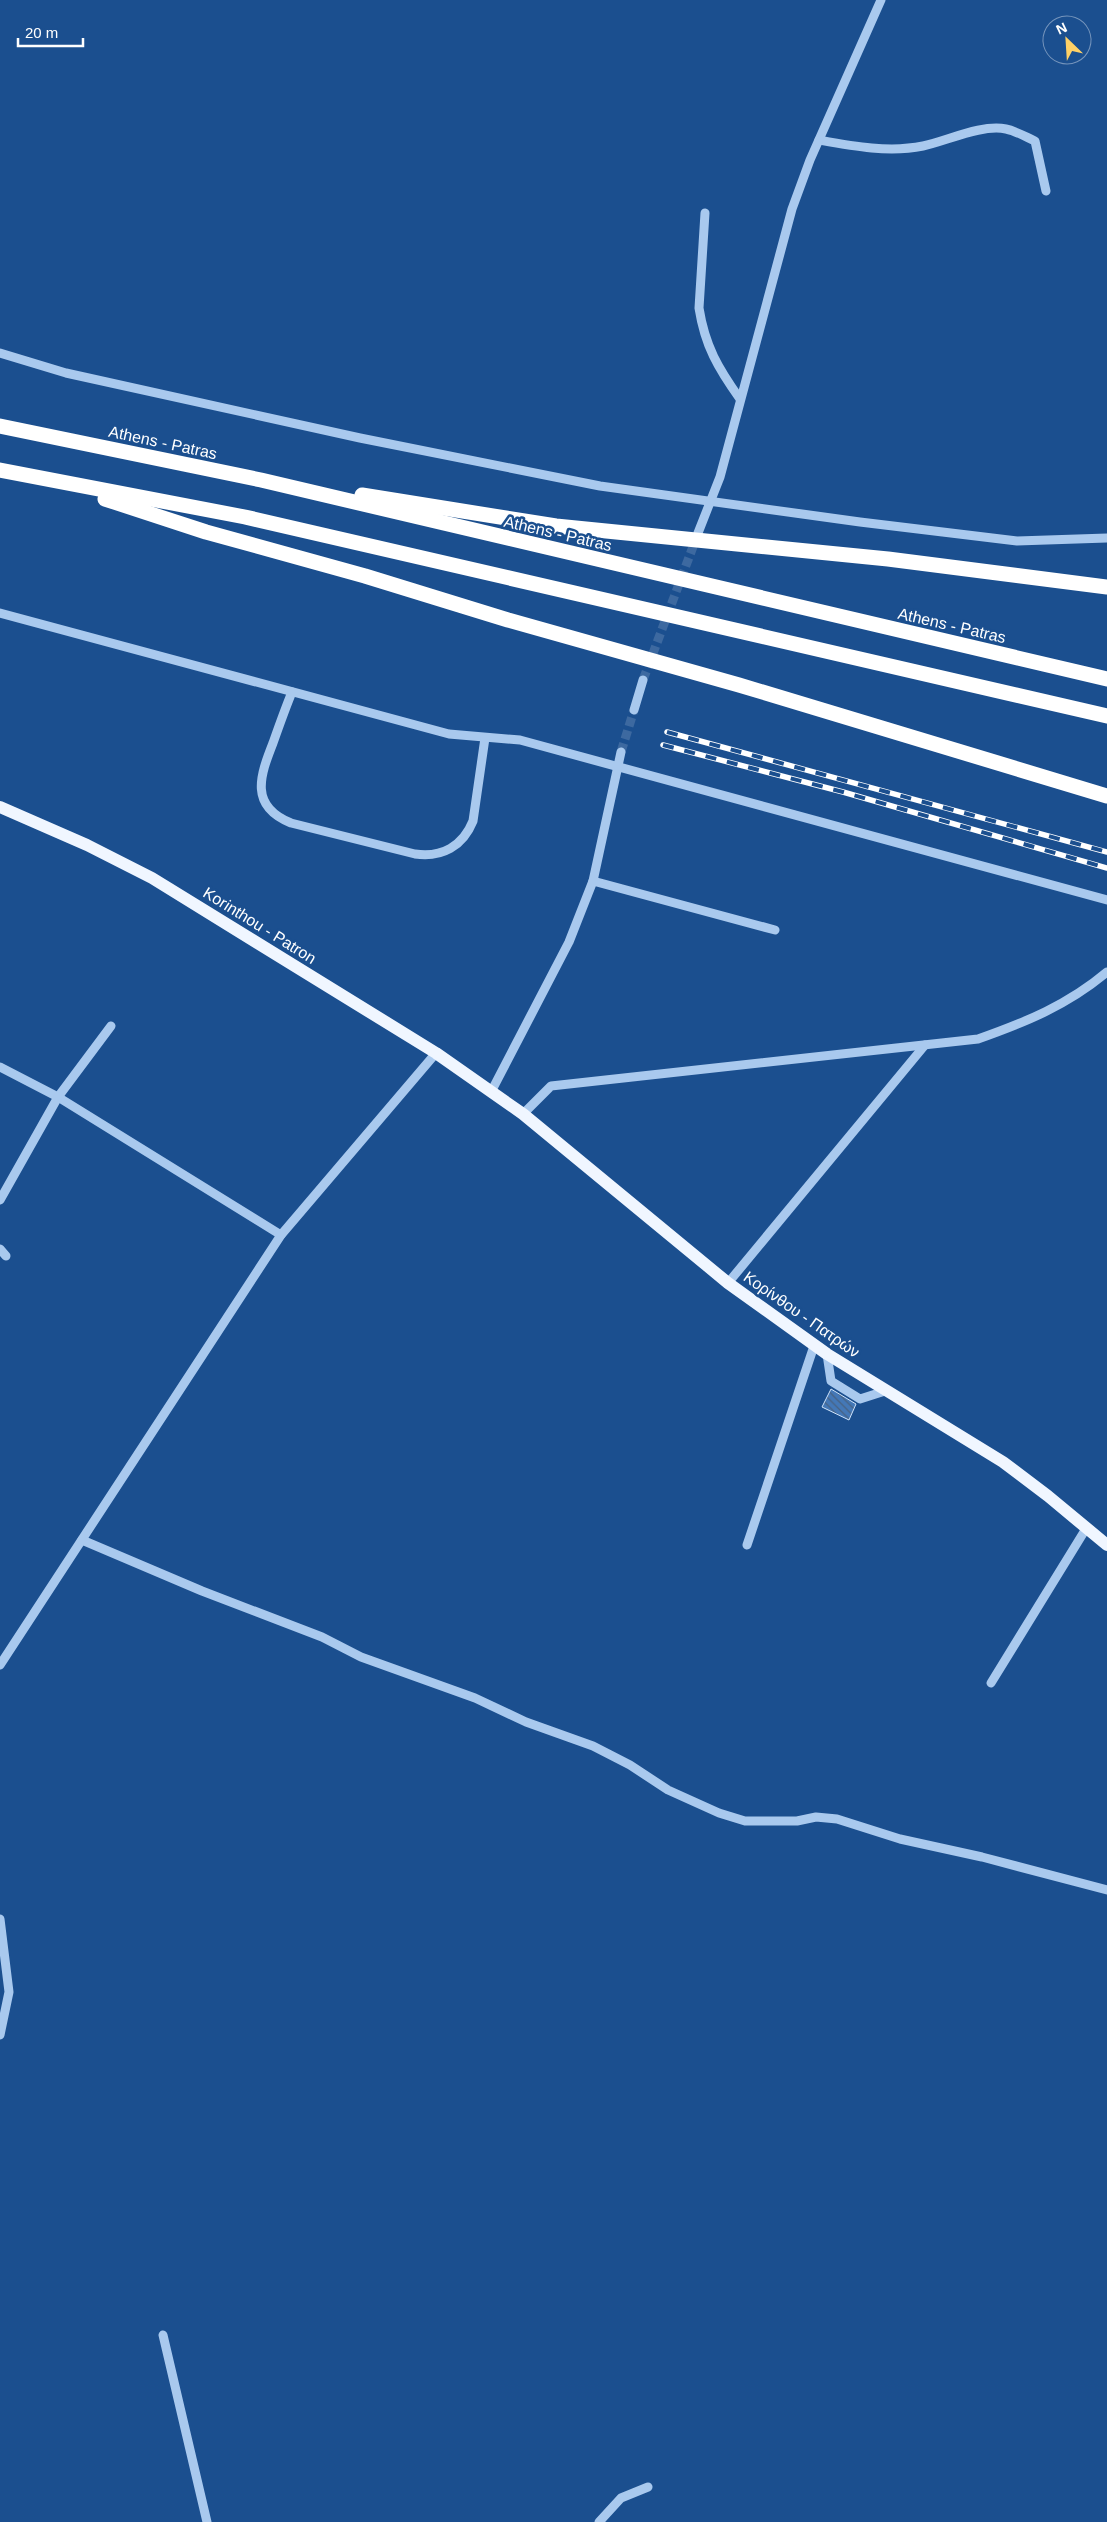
<svg xmlns="http://www.w3.org/2000/svg" width="1107" height="2522" viewBox="0 0 1107 2522" font-family="Helvetica,sans-serif">
<style>
.building{fill:url(#building-back-hatch);stroke:#cfe3fa}
.lines{fill:none;stroke-linecap:round;stroke-linejoin:round}
.minor-tunnel{stroke:#3d69a0;stroke-width:9;stroke-dasharray:9 4.5;stroke-linecap:butt}
.minor{stroke:#a9c9ee;stroke-width:9}
.major{stroke:#f0f6ff;stroke-width:12}
.highway{stroke:#fff;stroke-width:15}
.rail-casing{stroke:#fff;stroke-width:5.5}
.rail{stroke:#1b4f8f;stroke-width:4;stroke-dasharray:11;stroke-linecap:butt}
.labels{text-anchor:middle;stroke-width:5;stroke-linejoin:round;paint-order:stroke}
.street-label{font-size:16px;fill:#fff;stroke:#1b4f8f}
</style>
<defs>
<pattern id="building-back-hatch" width="6" height="6" patternUnits="userSpaceOnUse" patternTransform="scale(1.25)"><rect width="6" height="6" fill="#4478b7"/><path d="M-1 5l2 2M0 0l6 6M5-1l2 2" fill="none" stroke="#486282"/></pattern>
</defs>
<rect width="100%" height="100%" fill="#1b4f8f"/>
<polygon class="building" points="831,1389 856,1404 849,1420 822,1407"/>
<g class="lines">
<g class="minor-tunnel">
<polyline points="643,680 697,536"/>
<polyline points="621,752 634,710"/>
</g>
<g class="minor">
<path d="M819,140C852,146 889,153 923,146C947,141 981,124 1006,129C1016,131 1026,137 1035,141L1046,191"/>
<path d="M705,213L699,308C705,346 718,368 740,399"/>
<polyline points="0,353 66,373 360,438 600,486 860,522 1017,541 1107,538"/>
<polyline points="698,533 720,477 792,209 810,160 881,0"/>
<polyline points="0,613 449,734 520,740 1107,900"/>
<path d="M292,692C285,709 279,726 273,743C260,776 249,806 291,823L415,854C442,858 463,846 473,821L485,738"/>
<polyline points="634,710 643,680"/>
<polyline points="593,881 775,930"/>
<polyline points="0,1067 58,1097 281,1235"/>
<polyline points="491,1092 569,942 593,881 621,752"/>
<path d="M523,1114L551,1086L978,1039C1026,1022 1068,1005 1107,972"/>
<polyline points="0,1200 58,1097 111,1026"/>
<polyline points="0,1249 6,1256"/>
<polyline points="728,1283 925,1045"/>
<polyline points="827,1354 831,1381 860,1399 885,1391"/>
<polyline points="82,1540 202,1591 322,1637 361,1657 475,1698 526,1722 593,1746 630,1765 668,1790 719,1813 745,1821 797,1821 816,1817 837,1819 900,1839 982,1857 1107,1890"/>
<polyline points="747,1545 814,1346"/>
<polyline points="0,1665 281,1235 436,1053"/>
<polyline points="991,1683 1087,1527"/>
<polyline points="0,1919 9,1992 0,2035"/>
<polyline points="163,2335 207,2522"/>
<polyline points="599,2522 621,2498 648,2487"/>
</g>
<polyline class="major" points="0,807 87,845 152,878 436,1053 523,1114 728,1283 827,1354 1003,1462 1048,1496 1107,1545"/>
<g class="highway">
<polyline points="0,426 261,480 1107,679"/>
<polyline points="0,470 245,517 1107,716"/>
<polyline points="362,495 556,526 888,559 1107,587"/>
<polyline points="105,499 206,532 365,576 508,620 739,685 1107,796"/>
</g>
<defs>
<g id="rail">
<polyline points="667,732 1107,852"/>
<polyline points="663,745 843,792 1107,868"/>
</g>
</defs>
<use href="#rail" class="rail-casing"/>
<use href="#rail" class="rail"/>
</g>
<g class="labels">
<g class="street-label">
<text transform="translate(163 442) rotate(12)" y="6">Athens - Patras</text>
<text transform="translate(558 533) rotate(13)" y="6">Athens - Patras</text>
<text transform="translate(952 625) rotate(13)" y="6">Athens - Patras</text>
<text transform="translate(260 925) rotate(32)" y="6">Korinthou - Patron</text>
<text transform="translate(802 1314) rotate(35)" y="6">Κορίνθου - Πατρών</text>
</g>
</g>
<g transform="translate(1067 40) rotate(335)"><circle r="24" fill="#1b4f8f" stroke="#7695bc"/>
<path d="M0-4L9 19L0 12L-9 19Z" fill="#ffd166"/>
<text y="-8" font-size="14" font-weight="bold" text-anchor="middle" fill="#ffffff">N</text>
</g>
<path d="M18 38v8h65v-8" fill="none" stroke="#ffffff" stroke-width="2.5"/>
<text x="25" y="38" font-size="15" fill="#ffffff" stroke="#1b4f8f" stroke-width="4" paint-order="stroke">20 m</text>
</svg>
